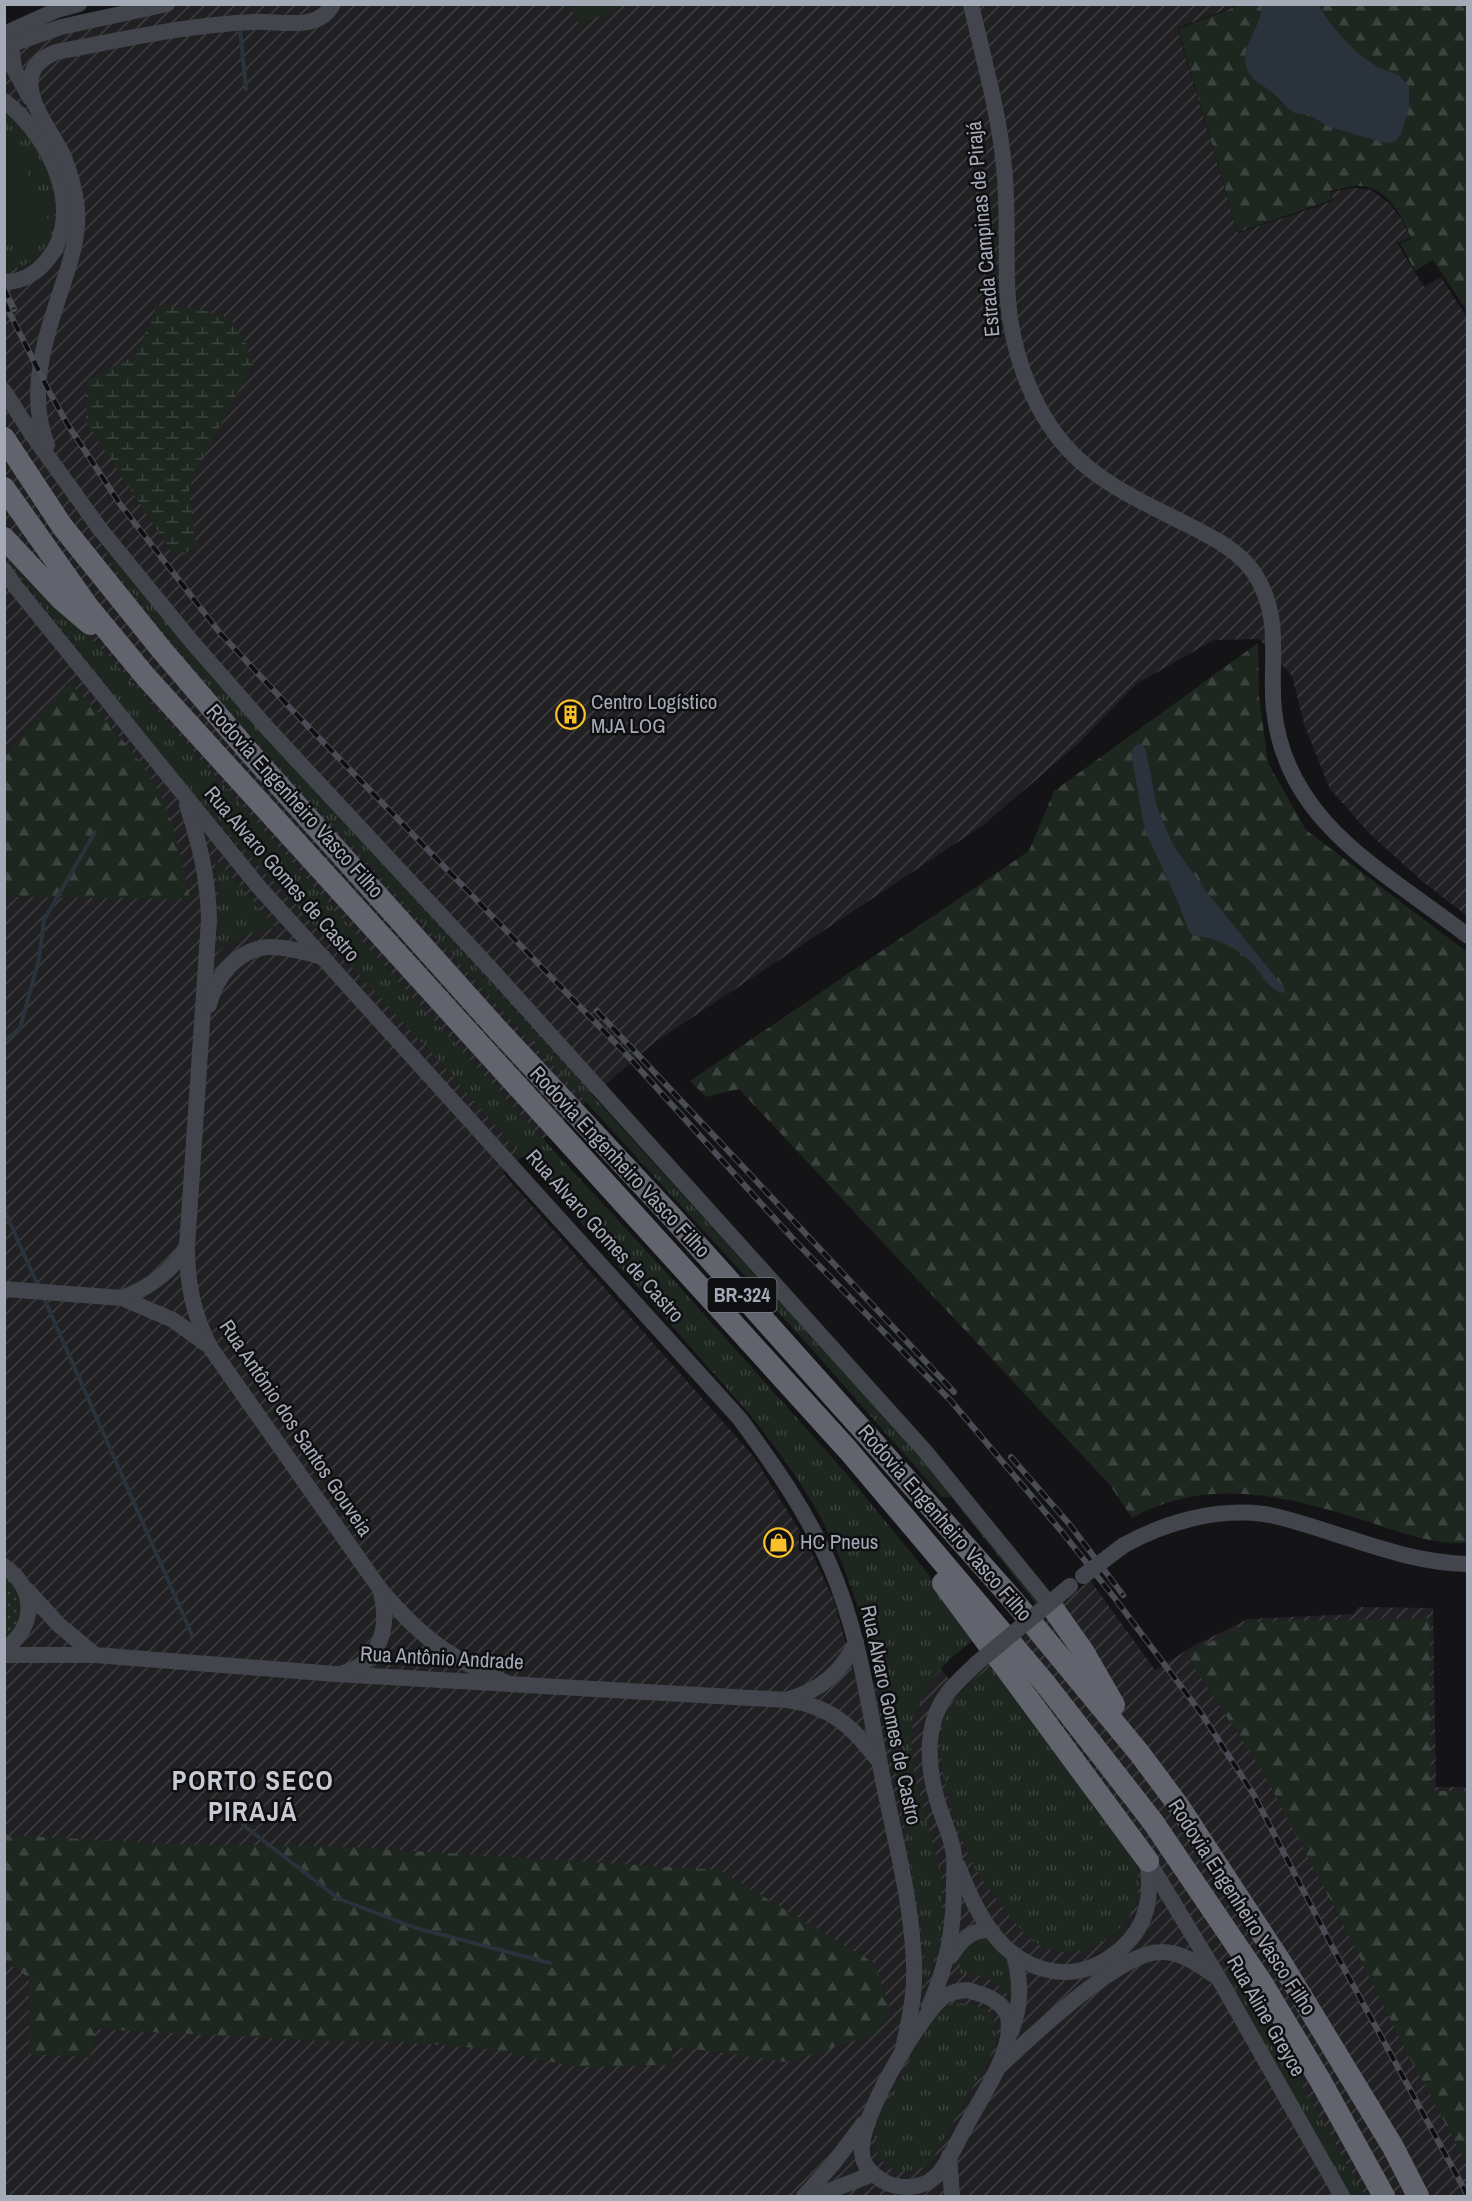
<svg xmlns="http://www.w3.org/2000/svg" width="1472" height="2201" viewBox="0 0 1472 2201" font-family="'Archivo Narrow',sans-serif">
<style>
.industrial{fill:url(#industrial-furrows)}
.grass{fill:url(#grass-tufts)}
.forest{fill:url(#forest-firs)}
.wetland{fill:url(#wetland-marsh)}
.park{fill:url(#park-dots)}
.garden{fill:#1e2620}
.water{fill:#2a323b}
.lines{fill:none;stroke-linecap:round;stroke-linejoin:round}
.stream{stroke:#2a323b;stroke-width:4}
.secondary{stroke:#43454c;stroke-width:16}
.highway{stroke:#61636d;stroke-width:22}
.rail-casing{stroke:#4a4c53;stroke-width:6}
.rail{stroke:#0f0f11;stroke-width:4;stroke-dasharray:11;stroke-linecap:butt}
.secondary-bridge{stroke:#43454c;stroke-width:16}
.labels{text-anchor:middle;stroke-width:5;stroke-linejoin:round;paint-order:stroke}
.shield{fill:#0f0f11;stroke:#787c85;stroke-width:1.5}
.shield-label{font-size:20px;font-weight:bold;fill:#a5aab7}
.street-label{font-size:21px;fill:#a5aab7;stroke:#0f0f11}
.poi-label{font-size:21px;fill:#a5aab7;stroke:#0f0f11;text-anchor:start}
.district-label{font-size:27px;font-weight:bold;letter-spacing:1.5px;fill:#c7c9d3;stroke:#0f0f11}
</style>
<defs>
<pattern id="industrial-furrows" width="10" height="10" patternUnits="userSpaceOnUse" patternTransform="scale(1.5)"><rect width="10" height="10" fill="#212023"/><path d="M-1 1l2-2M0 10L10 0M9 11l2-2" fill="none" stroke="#3e3e41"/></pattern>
<pattern id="grass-tufts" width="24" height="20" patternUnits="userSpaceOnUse" patternTransform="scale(1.5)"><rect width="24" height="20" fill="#1e2620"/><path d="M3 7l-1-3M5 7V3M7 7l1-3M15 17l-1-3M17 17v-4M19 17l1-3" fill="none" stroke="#3c433e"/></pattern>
<pattern id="forest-firs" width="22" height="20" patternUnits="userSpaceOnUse" patternTransform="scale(1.5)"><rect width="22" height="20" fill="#1e2620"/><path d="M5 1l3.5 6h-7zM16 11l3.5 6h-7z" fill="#3c433e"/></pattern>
<pattern id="wetland-marsh" width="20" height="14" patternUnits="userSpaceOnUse" patternTransform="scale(1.5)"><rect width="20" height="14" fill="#1e2620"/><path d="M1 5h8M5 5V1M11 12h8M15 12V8" fill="none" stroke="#3c433e"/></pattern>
<pattern id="park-dots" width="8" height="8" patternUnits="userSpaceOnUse" patternTransform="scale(1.5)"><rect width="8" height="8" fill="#1e2620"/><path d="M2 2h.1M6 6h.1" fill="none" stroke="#3c433e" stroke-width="1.8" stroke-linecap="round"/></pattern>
</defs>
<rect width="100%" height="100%" fill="#141416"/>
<polygon class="industrial" points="131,4 1238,5 1177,28 1238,233 1333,201 1331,192 1353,188 1372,190 1390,204 1403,221 1410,238 1397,243 1424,287 1441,277 1467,318 1467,916 1422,881 1370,834 1330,789 1305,727 1292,676 1259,639 1214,640 1136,684 1079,743 982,826 655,1042 503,1173 754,1457 806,1541 834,1600 858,1688 907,1674 941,1669 958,1690 1090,1580 1155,1670 1195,1645 1248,1619 1353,1614 1358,1607 1433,1608 1436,1787 1467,1787 1467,2196 5,2196 5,54"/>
<g class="grass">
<path d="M4,108C35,144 64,182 52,231C46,255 29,266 6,271H4Z"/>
<polygon points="102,544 252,721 909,1444 1052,1617 1048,1619 951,1497 942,1497 809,1346 245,729 147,612 114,568"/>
<path d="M5,556L105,652L424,1010L678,1285L846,1473L921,1565L976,1638L950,1659L933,1678L913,1719L911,1747L915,1777L941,1874L943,1910L939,1946L925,1987L923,1942L918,1906C893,1773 883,1632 817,1511C798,1477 775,1447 752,1417L437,1059L213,816L159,752Z"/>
<path d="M215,858L277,928C253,930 235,937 217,953L218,902Z"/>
<path d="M995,1663L1136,1861C1138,1874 1141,1888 1136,1901C1123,1943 1071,1967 1033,1941C1023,1934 1013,1920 1006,1911C995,1896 982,1882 974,1866C956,1830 935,1769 942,1729C948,1697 972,1682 995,1663Z"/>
<path d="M971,1936L990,1937C1008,1960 1013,1972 1014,2002C999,1982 983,1972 958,1974L965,1945Z"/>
<polygon points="1236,1975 1239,1976 1365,2196 1351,2196 1230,1985 1228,1978"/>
<path d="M961,2003C988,2006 998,2015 997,2043L930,2164C891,2184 868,2160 877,2120L932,2019L947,2006Z"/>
</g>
<g class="forest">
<path d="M1240,5H1467V311L1433,260L1415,271L1400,243L1411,239C1402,213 1384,183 1353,186C1346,187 1337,190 1330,191L1332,200L1238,232L1178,29Z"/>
<path d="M1258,643L1259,697L1268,763L1306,830L1467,952V1543C1426,1545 1391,1528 1353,1517C1278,1494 1204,1478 1132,1518L1110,1485L739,1089L706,1097L690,1081L1029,851L1054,791Z"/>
<path d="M68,682C99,711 149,766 165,805C177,835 183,867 190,899L5,897V757Z"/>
<polygon points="1429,1618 1431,1784 1436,1791 1467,1791 1467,2164 1402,2043 1343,1924 1263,1772 1186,1655 1248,1622"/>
<polygon points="5,1835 194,1845 333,1846 719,1870 874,1963 891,2010 875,2034 787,2062 672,2046 673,2065 575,2067 499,2050 407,2042 326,2041 96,2029 90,2057 29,2054 29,1978 5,1961"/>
</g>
<polygon class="wetland" points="157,305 195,308 230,318 245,341 253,364 194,475 189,491 196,547 182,555 171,551 86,422 86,381 136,355"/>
<path class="park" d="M5,1576C9,1580 15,1585 18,1591C27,1609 17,1628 5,1640Z"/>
<g class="garden">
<polygon points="570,5 624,5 579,25"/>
<polygon points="11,138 51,226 6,247 5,141"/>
</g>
<g class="water">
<path d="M1262,5H1318L1330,23L1354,50L1376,66L1400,76L1409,87V108L1401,134L1395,142L1385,143L1329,127L1308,114C1292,117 1287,106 1277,97C1270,89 1258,84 1251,76C1235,56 1256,33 1261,14C1261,11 1261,7 1262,5Z"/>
<path d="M1138,744H1142L1146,750L1157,807L1173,845L1206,891L1285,989L1284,993C1268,992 1261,971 1250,961C1235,947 1214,937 1194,936L1189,932L1179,904L1145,831L1131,753L1133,748Z"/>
</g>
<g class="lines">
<g class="stream">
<polyline points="240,29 246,89"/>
<polyline points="4,1041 20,1028 39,959 44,920 95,832"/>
<polyline points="4,1209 38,1286"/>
<polyline points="44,1298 192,1635"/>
<polyline points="243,1825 339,1899 416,1928 550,1963"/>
</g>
<g class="secondary">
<path d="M971,4C983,58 999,112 1004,167C1008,205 1006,243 1007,281C1008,340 1028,405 1068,449C1100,484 1147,504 1188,525C1213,538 1241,551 1256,576C1283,621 1269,662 1274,710C1286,824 1386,872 1468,936"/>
<polyline points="4,34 57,10 79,4"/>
<polyline points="11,43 14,69 30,98"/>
<polyline points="4,47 61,27 167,4"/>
<path d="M4,101C48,134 87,210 48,259C36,274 23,282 4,282"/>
<polyline points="4,391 31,433 100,529 192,642 269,730 490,968 925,1451 1052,1607"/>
<path d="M47,445C26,392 46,336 63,284C71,260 79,235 77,208C75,191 70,172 63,155C48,124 2,74 56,52C121,40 186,25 252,22C279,20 318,33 333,4"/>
<path d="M4,570L15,586L258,886L740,1419C773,1464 805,1509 828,1561C860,1632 869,1709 884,1785C896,1844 912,1904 914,1964C916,1995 908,2024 902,2054"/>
<path d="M187,805C200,845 208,878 209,919L187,1246C187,1283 193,1314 210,1347L380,1589C422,1639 450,1658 509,1684"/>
<path d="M209,1005C216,976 237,950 268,947C287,946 306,953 323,957"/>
<polyline points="4,1289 122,1298 173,1320 205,1343"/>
<path d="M122,1298C149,1288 172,1271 187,1246"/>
<path d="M1124,1545C1166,1522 1216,1508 1264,1514C1285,1517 1306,1525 1326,1531C1373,1546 1418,1563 1468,1564"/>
<path d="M4,1566C36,1588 37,1627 4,1649"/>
<polyline points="27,1590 59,1625 95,1655"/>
<path d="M4,1655H95L336,1674L787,1700C830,1706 852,1726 877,1759"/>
<path d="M343,1673C380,1662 390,1628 381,1593"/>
<path d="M789,1699C821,1690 842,1672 856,1642"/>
<polyline points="1148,1861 1218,1977 1342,2196"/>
<path d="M958,1866C970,1897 986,1933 1013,1954C1049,1980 1089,1978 1122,1948C1133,1938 1142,1925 1146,1910C1150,1895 1149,1880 1148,1865"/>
<path d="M951,1956C961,1940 970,1930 990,1930"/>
<path d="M967,1990C982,1994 1001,1999 1008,2016C1009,2021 1009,2033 1008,2038C1002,2068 979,2101 965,2128C957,2142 950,2159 940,2172C938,2175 933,2178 930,2181C917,2189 896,2189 883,2181C872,2174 863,2166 862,2153C858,2120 917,2020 942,1998C950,1992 958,1991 967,1990Z"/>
<path d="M929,2007C948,1962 954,1931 954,1883C954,1874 955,1864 954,1855C952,1838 943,1820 938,1803C927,1767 924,1725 947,1694C955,1683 966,1674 976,1664"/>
<path d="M1011,2032C1022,2003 1021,1983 1014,1954"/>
<path d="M1000,2066C1031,2037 1118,1953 1160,1952C1180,1951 1198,1964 1214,1975"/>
<polyline points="949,2156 952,2196"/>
<polyline points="804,2196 833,2164 863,2124"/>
<polyline points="816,2196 873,2174"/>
</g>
<g class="highway">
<polyline points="4,438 62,526 161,649 250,753 498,1030 673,1218 869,1437 1013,1600 1140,1754 1178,1805 1282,1964 1393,2147 1418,2196"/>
<polyline points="4,488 89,608 146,677 848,1450 1044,1682 1153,1822 1262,1983 1320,2080 1384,2196"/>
<polyline points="4,538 62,600 90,624"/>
<polyline points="943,1583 1148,1861"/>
<polyline points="1052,1607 1083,1651 1114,1705"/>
</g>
<defs>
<g id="rail">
<polyline points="4,288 14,309"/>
<polyline points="4,302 50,393 68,425 120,504 220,633 295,713 626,1054 795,1241 951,1401 1062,1532 1113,1596 1201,1713 1254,1795 1334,1950 1468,2196"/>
<polyline points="597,1011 954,1392"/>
<polyline points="1011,1457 1070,1525 1123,1595"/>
</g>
</defs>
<use href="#rail" class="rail-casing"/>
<use href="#rail" class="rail"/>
<g class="secondary-bridge">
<polyline points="1083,1576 1124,1545"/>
<polyline points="976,1664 1070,1586"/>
</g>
</g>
<defs>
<symbol id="building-ring" viewBox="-11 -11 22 22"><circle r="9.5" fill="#0f0f11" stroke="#fac029" stroke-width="1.5"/><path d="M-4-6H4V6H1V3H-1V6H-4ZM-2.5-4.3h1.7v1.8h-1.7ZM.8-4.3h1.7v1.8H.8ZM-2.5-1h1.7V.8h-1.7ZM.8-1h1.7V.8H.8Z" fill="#fac029"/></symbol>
<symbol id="shop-ring" viewBox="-11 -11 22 22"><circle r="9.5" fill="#0f0f11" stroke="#fac029" stroke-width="1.5"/><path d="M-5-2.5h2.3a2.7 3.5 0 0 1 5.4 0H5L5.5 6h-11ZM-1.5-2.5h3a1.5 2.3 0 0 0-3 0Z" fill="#fac029"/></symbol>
</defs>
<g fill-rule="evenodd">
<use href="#building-ring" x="554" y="698" width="33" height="33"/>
<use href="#shop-ring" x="762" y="1526" width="33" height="33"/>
</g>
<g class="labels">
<rect class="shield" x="707.5" y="1278" width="69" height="34" rx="4.5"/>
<g class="shield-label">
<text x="742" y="1302">BR-324</text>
</g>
<g class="street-label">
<text transform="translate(983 229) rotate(-95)" y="7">Estrada Campinas de Pirajá</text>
<text transform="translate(295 801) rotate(48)" y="7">Rodovia Engenheiro Vasco Filho</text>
<text transform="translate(282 874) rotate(49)" y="7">Rua Alvaro Gomes de Castro</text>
<text transform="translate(620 1162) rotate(47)" y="7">Rodovia Engenheiro Vasco Filho</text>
<text transform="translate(605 1236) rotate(48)" y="7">Rua Alvaro Gomes de Castro</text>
<text transform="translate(296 1428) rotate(56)" y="7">Rua Antônio dos Santos Gouveia</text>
<text transform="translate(945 1523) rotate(49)" y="7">Rodovia Engenheiro Vasco Filho</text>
<text transform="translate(442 1658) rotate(3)" y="7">Rua Antônio Andrade</text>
<text transform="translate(891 1715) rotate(78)" y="7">Rua Alvaro Gomes de Castro</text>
<text transform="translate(1242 1907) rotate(57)" y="7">Rodovia Engenheiro Vasco Filho</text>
<text transform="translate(1266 2016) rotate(60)" y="7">Rua Aline Greyce</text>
</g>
<g class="poi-label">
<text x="591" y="709">Centro Logístico<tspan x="591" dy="24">MJA LOG</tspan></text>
<text x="800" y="1549">HC Pneus</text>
</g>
<g class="district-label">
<text x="253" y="1790">PORTO SECO<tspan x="253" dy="31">PIRAJÁ</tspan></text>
</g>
</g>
<rect width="1472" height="2201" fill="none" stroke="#a5aab7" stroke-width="12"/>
</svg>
